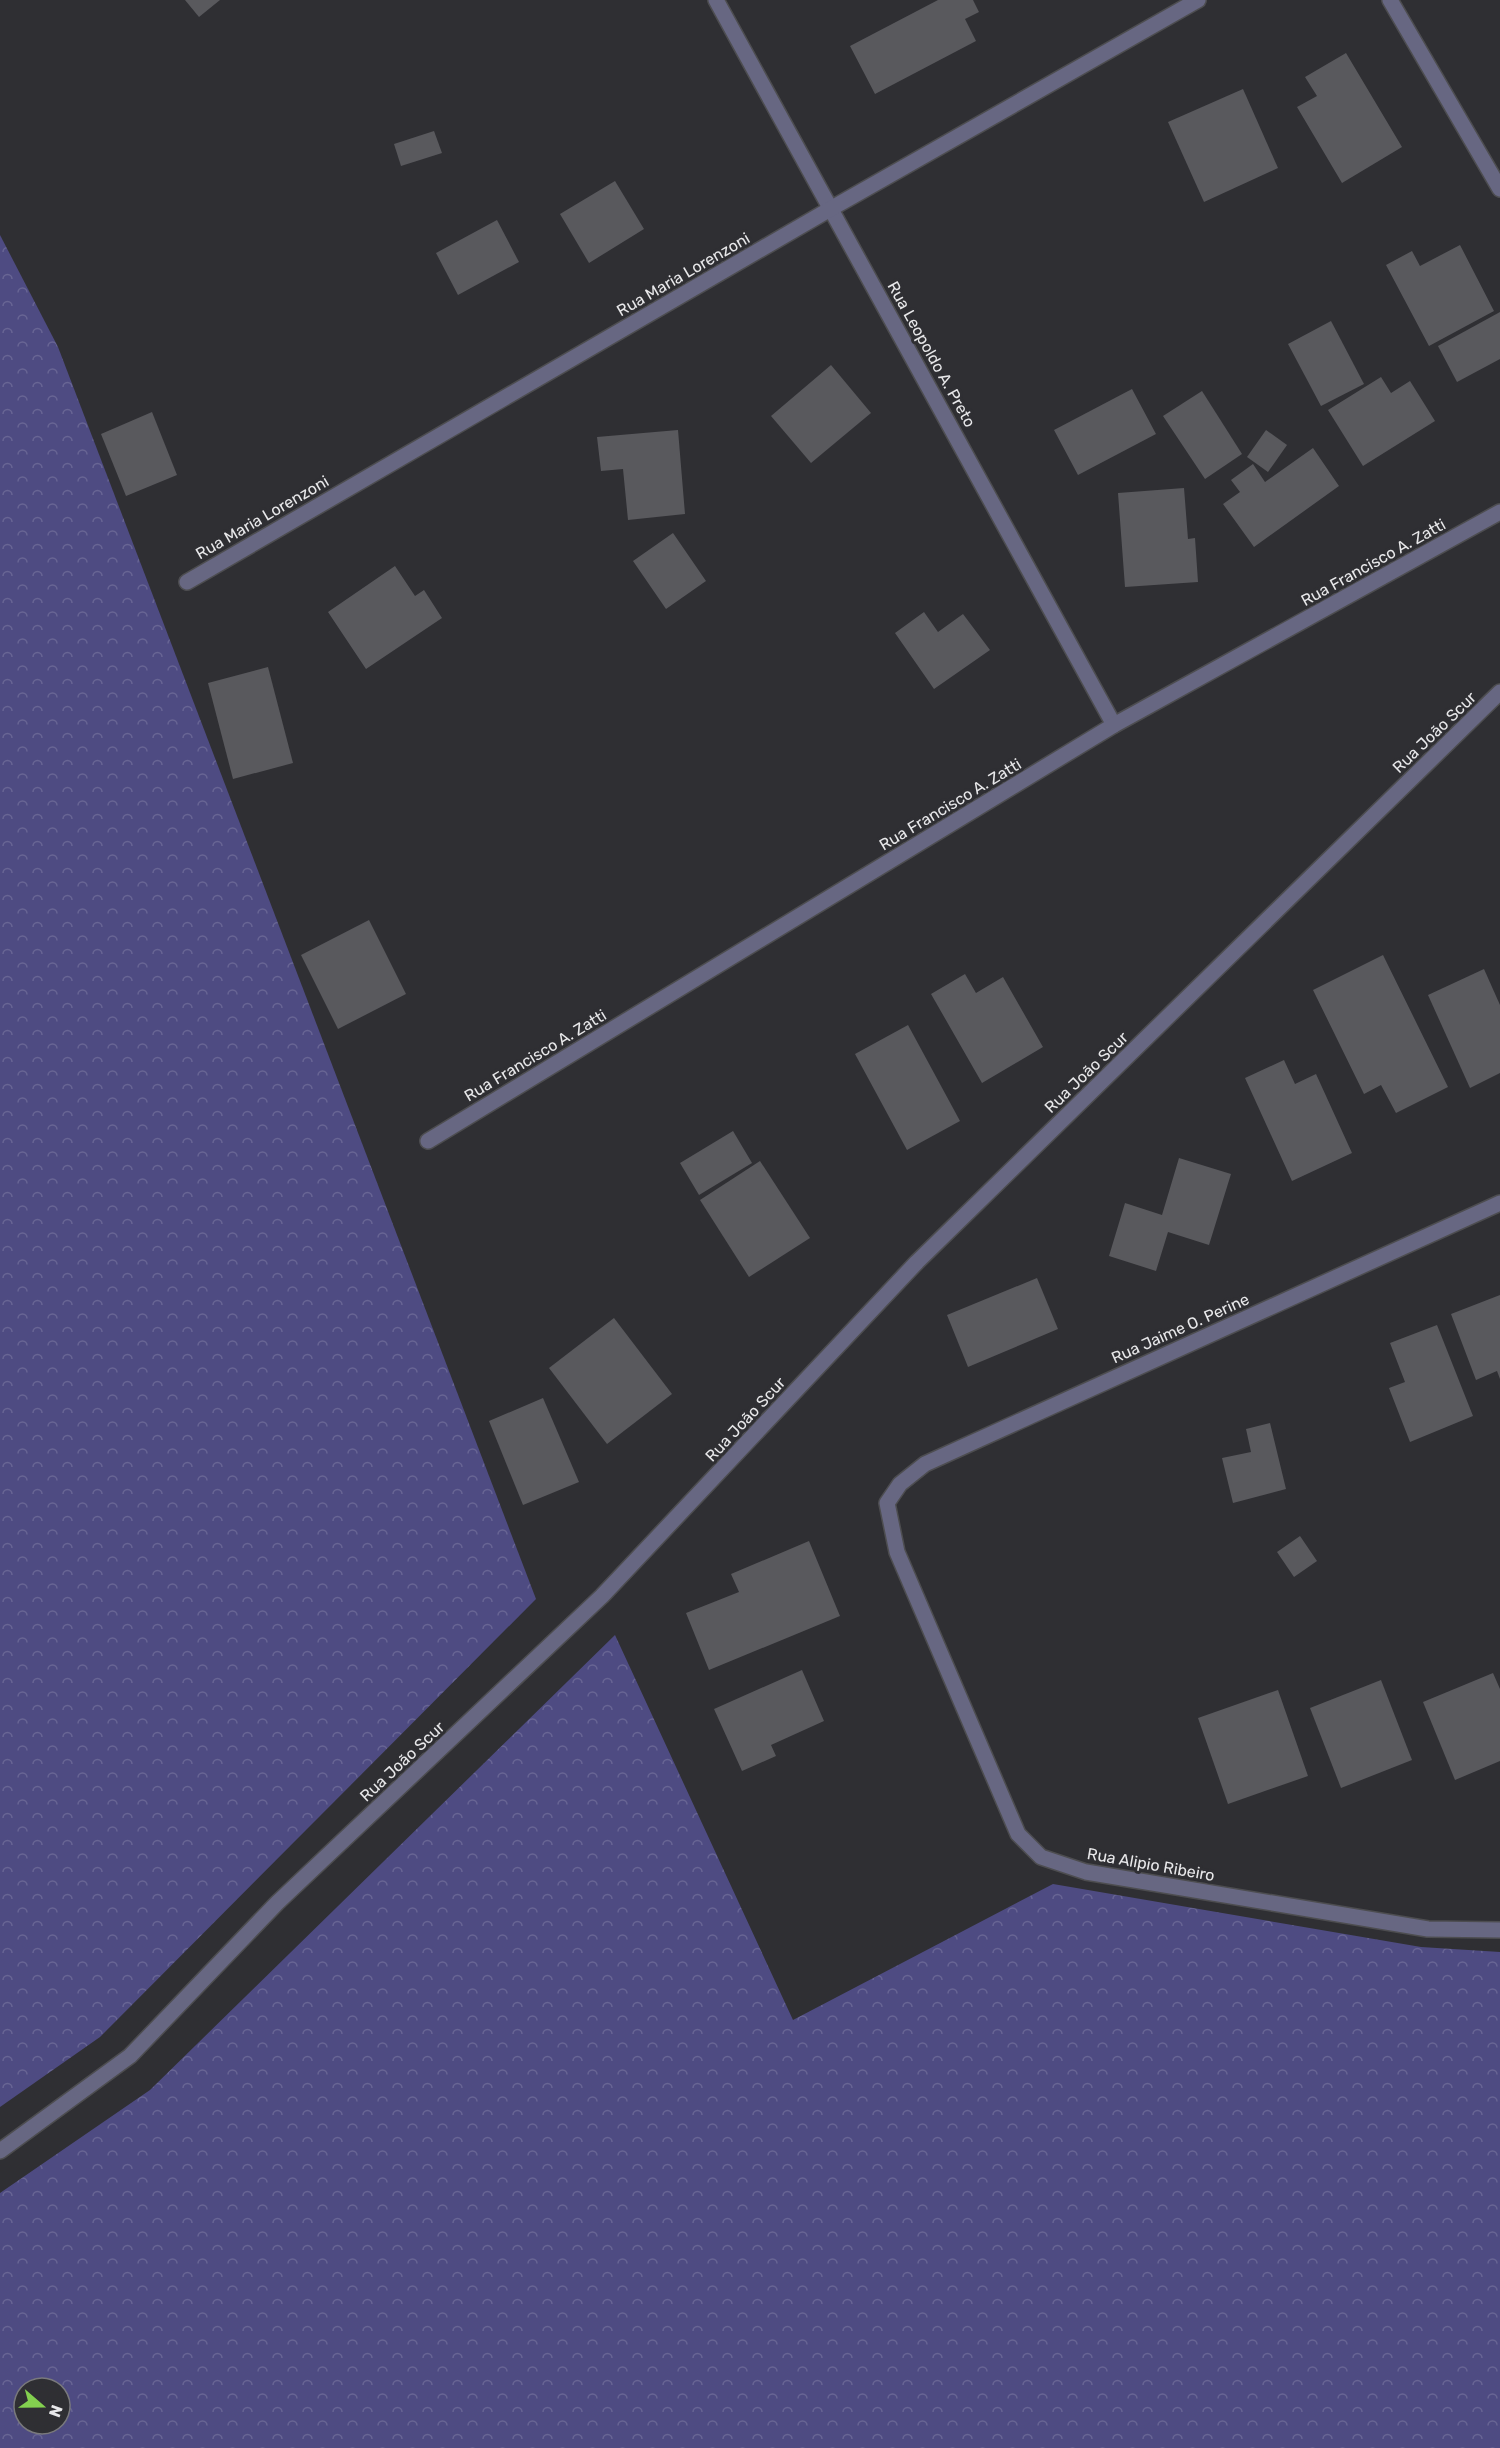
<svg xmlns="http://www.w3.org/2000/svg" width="1500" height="2448" viewBox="0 0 1500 2448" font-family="Rubik,sans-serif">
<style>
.forest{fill:url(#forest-crowns);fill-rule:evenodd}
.building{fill:#59595d}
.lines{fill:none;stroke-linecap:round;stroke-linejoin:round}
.minor-casing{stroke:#4d4d50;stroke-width:18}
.minor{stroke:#676782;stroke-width:15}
.labels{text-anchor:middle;stroke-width:6;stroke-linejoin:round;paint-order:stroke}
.street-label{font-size:16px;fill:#e8e8ea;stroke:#2f2f33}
</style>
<defs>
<pattern id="forest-crowns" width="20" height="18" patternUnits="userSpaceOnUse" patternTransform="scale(1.5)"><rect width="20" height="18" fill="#4e4b82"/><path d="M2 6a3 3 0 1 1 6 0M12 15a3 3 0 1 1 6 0" fill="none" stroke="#686594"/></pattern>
</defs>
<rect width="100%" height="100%" fill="#2f2f33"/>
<g class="forest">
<polygon points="0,235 58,347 536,1599 100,2037 0,2107"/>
<path d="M615,1635L793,2020L1053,1884L1421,1947L1500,1952V2448H0V2193L150,2090ZM24,2388H60V2424H24Z"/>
</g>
<g class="building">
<polygon points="185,0 220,0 199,17"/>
<polygon points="938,0 973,0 979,12 965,19 976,41 875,94 850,46"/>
<polygon points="1346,53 1402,147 1342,183 1297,107 1317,96 1305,77"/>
<polygon points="1243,89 1278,168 1204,202 1168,122"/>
<polygon points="434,131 442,153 401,166 394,144"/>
<polygon points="615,181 644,229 589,263 560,214"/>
<polygon points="497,220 519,262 458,295 436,253"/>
<polygon points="1460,245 1494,311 1429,346 1386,265 1412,251 1420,266"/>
<polygon points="1500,312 1500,359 1457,382 1438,346"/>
<polygon points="1331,321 1364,384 1321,406 1288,344"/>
<polygon points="831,365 871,413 811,463 771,416"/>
<polygon points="1381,377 1391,393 1410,381 1435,421 1363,466 1328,410"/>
<polygon points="1132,389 1156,434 1078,475 1054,430"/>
<polygon points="1202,391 1242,454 1205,479 1163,416"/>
<polygon points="152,412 177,475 126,496 101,434"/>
<polygon points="678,430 685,514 628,520 623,469 601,471 597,437"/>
<polygon points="1266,430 1287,445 1268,472 1247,457"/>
<polygon points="1313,448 1339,486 1254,547 1223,504 1240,492 1231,480 1253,464 1265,482"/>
<polygon points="1184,488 1188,539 1195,538 1198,582 1125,587 1118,493"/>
<polygon points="673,533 706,581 666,609 633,561"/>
<polygon points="395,566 415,596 424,590 442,618 366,669 328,612"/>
<polygon points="924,612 938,632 963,614 990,650 934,689 895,633"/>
<polygon points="268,667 293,763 233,779 208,683"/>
<polygon points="369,920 406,994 338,1029 301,955"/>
<polygon points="1383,955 1448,1087 1396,1113 1381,1085 1364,1094 1313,990"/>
<polygon points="1484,969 1500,1005 1500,1073 1470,1088 1428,995"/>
<polygon points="965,974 976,993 1003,977 1043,1047 982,1083 931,994"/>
<polygon points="908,1025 960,1121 907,1150 855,1054"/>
<polygon points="1284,1060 1295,1084 1316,1074 1352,1153 1292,1181 1245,1078"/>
<polygon points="733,1131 752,1163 699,1195 680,1163"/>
<polygon points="1179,1158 1231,1174 1209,1245 1168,1232 1156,1271 1109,1256 1125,1203 1162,1215"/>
<polygon points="760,1161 810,1238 749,1277 700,1200"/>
<polygon points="1037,1278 1058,1329 968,1367 947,1315"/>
<polygon points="1500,1295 1500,1379 1497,1371 1476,1380 1451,1314"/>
<polygon points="614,1318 672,1394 607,1444 549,1368"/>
<polygon points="1437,1325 1473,1416 1410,1442 1389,1388 1405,1382 1390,1343"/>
<polygon points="543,1398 579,1482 523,1505 489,1421"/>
<polygon points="1270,1423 1286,1489 1233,1503 1222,1458 1251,1452 1246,1429"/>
<polygon points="1300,1536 1317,1561 1294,1577 1277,1552"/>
<polygon points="809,1541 840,1616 709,1670 686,1613 739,1592 731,1574"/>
<polygon points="802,1670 824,1721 771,1745 776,1756 742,1771 714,1709"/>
<polygon points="1493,1673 1500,1689 1500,1761 1455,1780 1423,1702"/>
<polygon points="1381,1680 1412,1760 1341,1788 1310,1708"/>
<polygon points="1278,1690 1308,1776 1228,1804 1198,1718"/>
</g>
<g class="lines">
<defs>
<g id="minor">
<polyline points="716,0 1114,725"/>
<polyline points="1390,0 1500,189"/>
<polyline points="187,582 832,208 1198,0"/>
<polyline points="428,1141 1114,725 1500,512"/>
<polyline points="1500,1203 925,1464 900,1484 887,1503 897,1552 1018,1834 1041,1857 1086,1872 1428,1929 1500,1930"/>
<polyline points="0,2151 130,2056 277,1903 602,1596 917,1262 1500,692"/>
</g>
</defs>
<use href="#minor" class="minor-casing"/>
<use href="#minor" class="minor"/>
</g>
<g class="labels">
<g class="street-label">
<text transform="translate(683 274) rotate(-30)" y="6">Rua Maria Lorenzoni</text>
<text transform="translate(932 354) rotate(61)" y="6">Rua Leopoldo A. Preto</text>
<text transform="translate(262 517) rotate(-30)" y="6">Rua Maria Lorenzoni</text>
<text transform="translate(1373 562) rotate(-29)" y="6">Rua Francisco A. Zatti</text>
<text transform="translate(1434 732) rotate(-44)" y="6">Rua João Scur</text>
<text transform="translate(950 804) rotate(-31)" y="6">Rua Francisco A. Zatti</text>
<text transform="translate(535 1055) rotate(-31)" y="6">Rua Francisco A. Zatti</text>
<text transform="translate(1086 1072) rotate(-44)" y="6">Rua João Scur</text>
<text transform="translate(1180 1328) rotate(-24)" y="6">Rua Jaime O. Perine</text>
<text transform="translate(745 1419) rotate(-47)" y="6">Rua João Scur</text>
<text transform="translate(402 1761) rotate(-43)" y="6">Rua João Scur</text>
<text transform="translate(1151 1864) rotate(10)" y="6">Rua Alipio Ribeiro</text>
</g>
</g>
<g transform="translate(42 2406) rotate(110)"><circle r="28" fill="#2f2f33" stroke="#79797c" stroke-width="1.5"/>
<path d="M0-4.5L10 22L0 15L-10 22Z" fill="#83d04f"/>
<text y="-9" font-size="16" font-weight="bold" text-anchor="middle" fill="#e8e8ea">N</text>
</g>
</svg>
